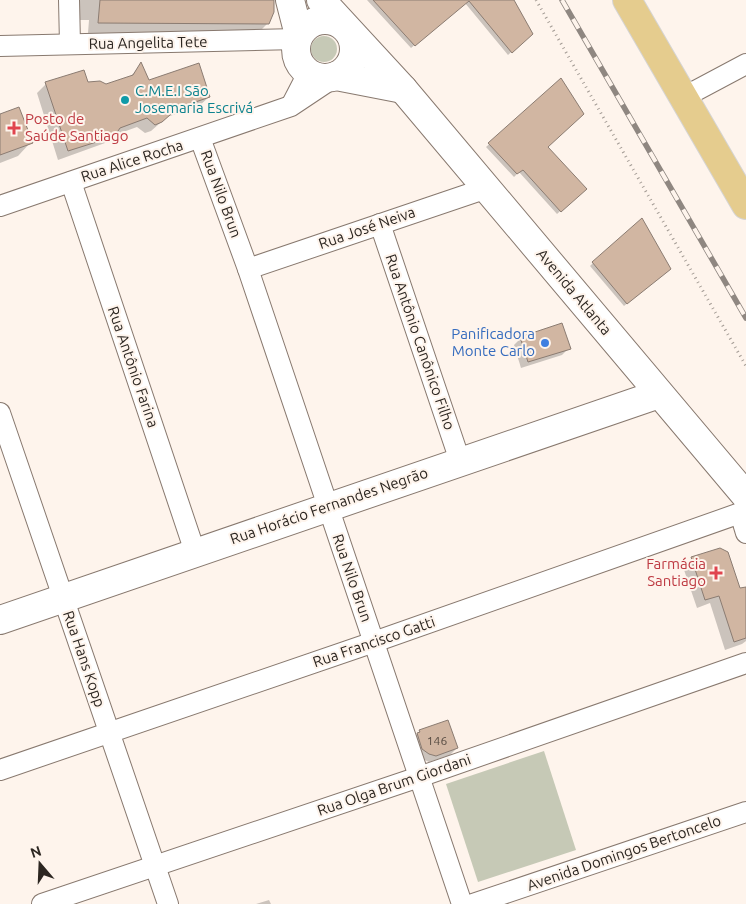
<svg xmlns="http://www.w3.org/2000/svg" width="746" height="904" viewBox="0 0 746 904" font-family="Ubuntu,sans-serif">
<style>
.green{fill:#c6c9b6}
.shadow{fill:#0003}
.building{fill:#d1b6a2;stroke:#8b7c72}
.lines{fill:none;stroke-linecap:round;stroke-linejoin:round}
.street-casing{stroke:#88796f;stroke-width:22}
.secondary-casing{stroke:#88796f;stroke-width:30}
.primary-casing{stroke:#d5d4d3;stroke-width:30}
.path{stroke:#a49c95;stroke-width:3;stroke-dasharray:1 4;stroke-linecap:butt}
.street{stroke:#fff;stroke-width:20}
.secondary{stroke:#fff;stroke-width:28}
.primary{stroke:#e5cc8e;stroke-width:28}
.rail-casing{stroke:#8f8781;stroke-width:5.5}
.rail{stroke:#fef4ec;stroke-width:4;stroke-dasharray:11;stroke-linecap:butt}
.culture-dot{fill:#0f9aa8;stroke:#fef4ec;stroke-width:2}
.health-dot{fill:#e0444e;stroke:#fef4ec;stroke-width:2}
.shop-dot{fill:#3f7fe0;stroke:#fef4ec;stroke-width:2}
.labels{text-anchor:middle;stroke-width:4;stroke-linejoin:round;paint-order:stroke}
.number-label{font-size:12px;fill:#554a41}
.street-label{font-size:15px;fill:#2c2621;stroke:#fef4ec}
.culture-label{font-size:15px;fill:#0d838f;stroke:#fef4ec;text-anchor:start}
.health-label{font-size:15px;fill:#be3a42;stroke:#fef4ec;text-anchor:start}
.shop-label{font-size:15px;fill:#366cbe;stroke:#fef4ec;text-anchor:end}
</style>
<rect width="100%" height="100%" fill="#fef4ec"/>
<g class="green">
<circle cx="324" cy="49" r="13"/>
<polygon points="544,751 576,850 478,882 446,784"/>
</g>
<g class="shadow">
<polygon points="69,0 273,0 268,23 257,34 88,33 89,20 71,20"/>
<polygon points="367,0 513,0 532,33 508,55 465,3 411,48"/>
<polygon points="141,65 148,81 209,97 199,106 167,117 151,131 145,133 137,127 112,136 105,143 58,160 37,93 46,84 105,85 129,78"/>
<polygon points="561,80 547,147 585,189 557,214 519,172 514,177 486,147"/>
<polygon points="0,115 31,142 18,156 0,163"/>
<polygon points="593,263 667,271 624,306 590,266"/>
<polygon points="521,338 569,348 562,355 521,368 514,345"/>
<polygon points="692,558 739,590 746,588 746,641 742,644 725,650 710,603 697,608 683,567"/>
<polygon points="420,731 457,748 450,755 429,762 416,756 413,738"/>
<polygon points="269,900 271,904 256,904"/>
</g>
<g class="building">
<polygon points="100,0 274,0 274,12 269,24 98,23"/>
<polygon points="373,0 514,0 533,34 512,53 469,1 415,46"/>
<polygon points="141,62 149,80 199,63 210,97 178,108 162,122 155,125 147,118 120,128 116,134 106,139 68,151 45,82 84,70 88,82 100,81 106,84 133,75"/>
<polygon points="561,78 584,114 548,147 587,189 561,212 523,170 517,174 488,143"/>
<polygon points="19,107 33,143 0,155 0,114"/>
<polygon points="642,218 671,269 627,304 592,262"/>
<polygon points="562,323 571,349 528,362 520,337"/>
<polygon points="720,548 728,552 740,588 746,587 746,638 734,642 719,596 705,600 691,557"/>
<polygon points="448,720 458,748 436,756 429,754 422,749 417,733 420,732 419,730"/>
</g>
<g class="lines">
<defs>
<g id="street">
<polyline points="69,0 70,44"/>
<polyline points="0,46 297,39"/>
<polyline points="684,97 746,64"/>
<polyline points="292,104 308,73"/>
<polyline points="200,138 248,269 462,904"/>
<polyline points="71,182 195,552"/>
<polyline points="0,206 291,106 336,76"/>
<polyline points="380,224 460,461"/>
<polyline points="248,269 487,188"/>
<polyline points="0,413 168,904"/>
<polyline points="740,513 746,533"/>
<polyline points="0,770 374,642 746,511"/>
<polyline points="42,904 419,777 746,663"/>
<polyline points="473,904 746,812"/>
</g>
<g id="secondary">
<polyline points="290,0 299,35"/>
<polyline points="321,0 403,89 746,496"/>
<circle cx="325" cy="49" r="29"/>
<polyline points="336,76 403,89"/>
<polyline points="0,620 659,394"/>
</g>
<polyline id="primary" points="627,0 746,205"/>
</defs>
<use href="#street" class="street-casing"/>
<use href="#secondary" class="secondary-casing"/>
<use href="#primary" class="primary-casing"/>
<polyline class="path" points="536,0 746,366"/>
<use href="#street" class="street"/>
<use href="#secondary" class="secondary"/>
<use href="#primary" class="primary"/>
<defs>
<polyline id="rail" points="562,0 746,318"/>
</defs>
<use href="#rail" class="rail-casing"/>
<use href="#rail" class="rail"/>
</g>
<circle class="culture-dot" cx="125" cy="100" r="5"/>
<g class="health-dot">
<path d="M11.5 120.5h5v5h5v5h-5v5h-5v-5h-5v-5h5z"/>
<path d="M713.5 565.5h5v5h5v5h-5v5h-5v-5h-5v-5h5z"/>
</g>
<circle class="shop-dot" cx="545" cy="343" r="5"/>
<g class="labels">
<g class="number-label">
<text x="437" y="745">146</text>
</g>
<g class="street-label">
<text transform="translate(148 43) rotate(-1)" y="5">Rua Angelita Tete</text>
<text transform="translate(132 161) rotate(-18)" y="5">Rua Alice Rocha</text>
<text transform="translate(221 194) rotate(70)" y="5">Rua Nilo Brun</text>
<text transform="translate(367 228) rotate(-19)" y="5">Rua José Neiva</text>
<text transform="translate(574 292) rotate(50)" y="5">Avenida Atlanta</text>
<text transform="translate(420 342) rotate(71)" y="5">Rua Antônio Canônico Filho</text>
<text transform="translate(133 367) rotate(71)" y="5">Rua Antônio Farina</text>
<text transform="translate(329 506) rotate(-19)" y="5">Rua Horácio Fernandes Negrão</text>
<text transform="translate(352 578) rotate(71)" y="5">Rua Nilo Brun</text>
<text transform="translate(374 642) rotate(-19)" y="5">Rua Francisco Gatti</text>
<text transform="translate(84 659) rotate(71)" y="5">Rua Hans Kopp</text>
<text transform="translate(394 785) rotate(-19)" y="5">Rua Olga Brum Giordani</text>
<text transform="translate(624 853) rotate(-19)" y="5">Avenida Domingos Bertoncelo</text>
</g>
<g class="culture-label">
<text x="135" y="96">C.M.E.I São<tspan x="135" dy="17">Josemaria Escrivá</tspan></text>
</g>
<g class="health-label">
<text x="25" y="124">Posto de<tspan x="25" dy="17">Saúde Santiago</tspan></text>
<text x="706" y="569" text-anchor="end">Farmácia<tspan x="706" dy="17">Santiago</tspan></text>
</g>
<g class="shop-label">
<text x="535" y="339">Panificadora<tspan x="535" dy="17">Monte Carlo</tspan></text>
</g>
</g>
<g transform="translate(40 864) rotate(341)" stroke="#fef4ec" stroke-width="4" paint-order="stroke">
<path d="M0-4L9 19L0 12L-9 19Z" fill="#2c2621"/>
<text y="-8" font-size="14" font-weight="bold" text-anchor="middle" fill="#2c2621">N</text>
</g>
</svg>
